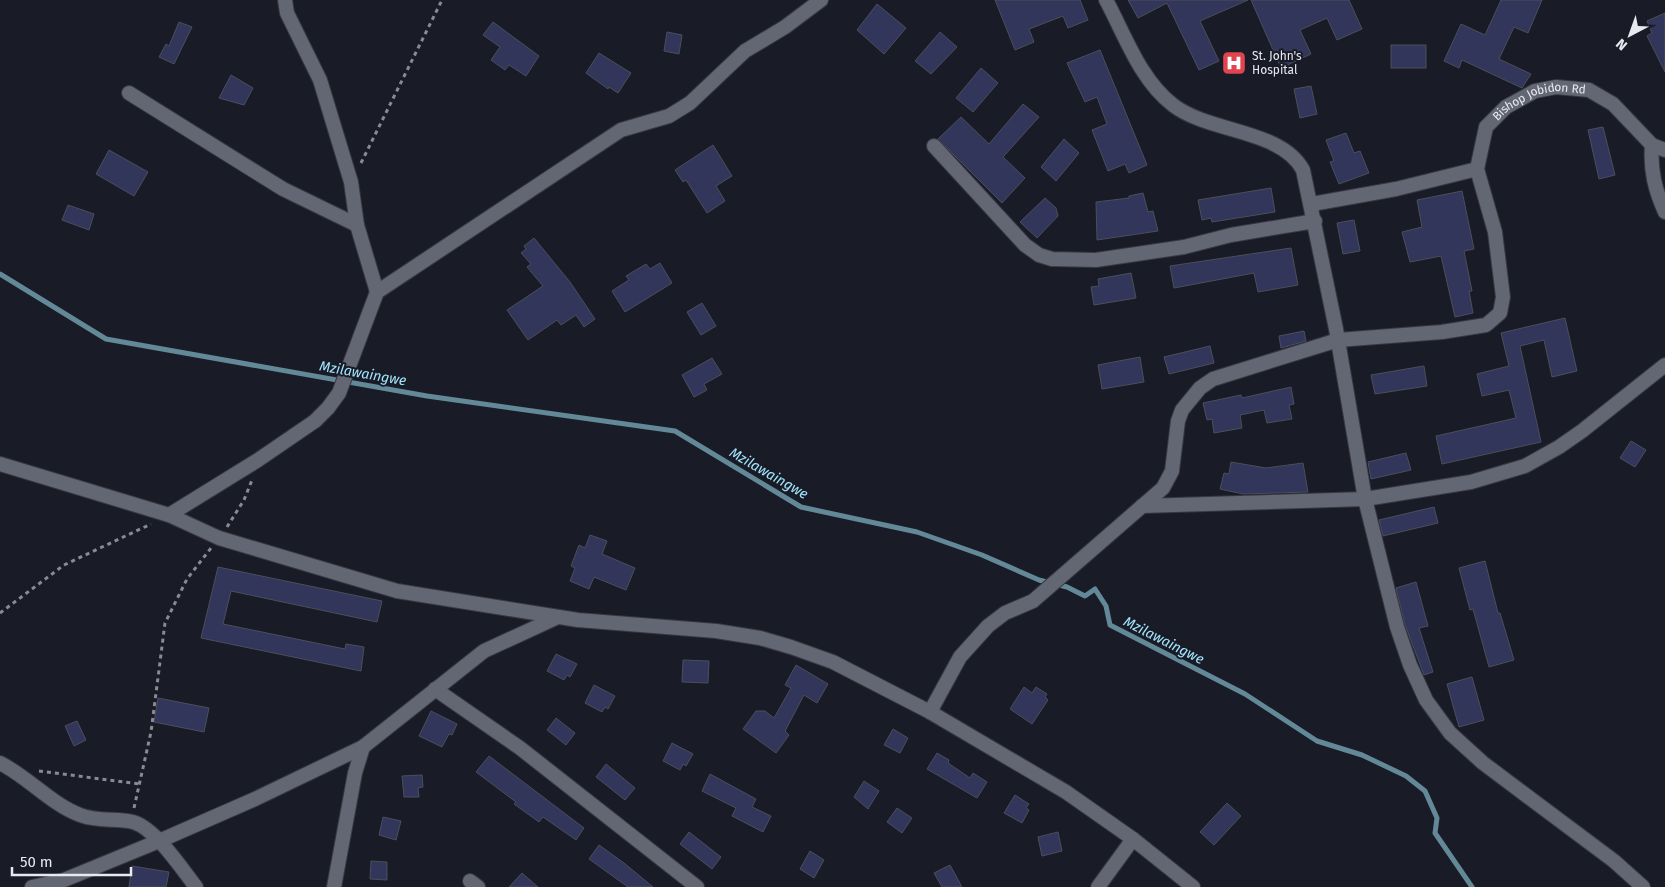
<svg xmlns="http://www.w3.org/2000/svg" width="1665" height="887" viewBox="0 0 1665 887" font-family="'Fira Sans',sans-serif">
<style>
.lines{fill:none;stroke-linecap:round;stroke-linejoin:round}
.stream{stroke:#638998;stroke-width:5}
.building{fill:#31365a;stroke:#4c4e5b}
.minor-casing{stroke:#373841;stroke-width:16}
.path{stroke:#888b94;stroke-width:3;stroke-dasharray:4 4;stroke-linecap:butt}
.minor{stroke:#636673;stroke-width:14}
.labels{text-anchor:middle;stroke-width:4;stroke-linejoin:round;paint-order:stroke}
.poi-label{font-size:12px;fill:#e7e9f1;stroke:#191c27;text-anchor:start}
.street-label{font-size:12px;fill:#e7e9f1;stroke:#191c27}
.water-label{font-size:14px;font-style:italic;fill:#a3e6fe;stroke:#191c27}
</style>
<rect width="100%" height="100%" fill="#191c27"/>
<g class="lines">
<polyline class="stream" points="0,274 106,339 427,396 675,431 801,507 917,532 982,555 1039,580 1067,587 1085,596 1095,589 1106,606 1110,625 1245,694 1317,741 1362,755 1406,776 1425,791 1437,818 1435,833 1472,887"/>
</g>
<g class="building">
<polygon points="995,0 1080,0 1088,20 1068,28 1063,16 1029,29 1034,42 1015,50"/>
<polygon points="1128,0 1248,0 1200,21 1219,61 1199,70 1167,3 1138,18"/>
<polygon points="1251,0 1349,0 1362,29 1337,40 1327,18 1300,30 1311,54 1281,68"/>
<polygon points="1501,0 1542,0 1528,33 1514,27 1499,59 1531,74 1522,88 1462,60 1459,68 1444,61 1461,24 1485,35"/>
<polygon points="877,4 906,28 884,54 857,30"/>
<polygon points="1665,13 1665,72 1647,36 1652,33 1647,21"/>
<polygon points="179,22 192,27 174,64 159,57 166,44 169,46"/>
<polygon points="493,22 539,56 526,76 509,65 505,70 491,60 500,47 483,35"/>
<polygon points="667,32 682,35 679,54 664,51"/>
<polygon points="940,32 957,47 931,74 915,61"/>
<rect x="1391" y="45" width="35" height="23"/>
<polygon points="1100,50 1147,165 1129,173 1125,164 1108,171 1092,130 1107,124 1097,97 1085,102 1067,63"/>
<polygon points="599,53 631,73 618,93 609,87 608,89 586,73"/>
<polygon points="981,68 998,83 973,112 956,98"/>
<polygon points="231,75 253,88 244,105 219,98"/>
<polygon points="1311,86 1317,114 1300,118 1294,89"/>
<polygon points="1023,104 1039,117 1003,157 1025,178 1002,203 938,139 961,117 989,144"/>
<polygon points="1603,127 1615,175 1599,179 1588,130"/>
<polygon points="1346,133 1354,153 1360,151 1369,173 1339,184 1330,162 1334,161 1326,140"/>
<polygon points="1064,139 1079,153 1056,181 1041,167"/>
<polygon points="713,145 732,176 716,186 725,201 707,213 686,180 683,182 675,170"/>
<polygon points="109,150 148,172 134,196 96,174"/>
<polygon points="1271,188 1275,212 1212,222 1211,218 1202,220 1198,200"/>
<polygon points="1462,191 1474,249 1464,251 1472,291 1469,291 1473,313 1455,317 1441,256 1410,262 1402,232 1422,227 1417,200"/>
<polygon points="1143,193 1148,212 1153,211 1158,231 1097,240 1096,202 1129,198 1129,196"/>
<polygon points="1045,198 1056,208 1058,216 1037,238 1020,222"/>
<polygon points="68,205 94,214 89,230 62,220"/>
<polygon points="1354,220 1360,251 1343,254 1337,223"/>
<polygon points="534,238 570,282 595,319 584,327 576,315 561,325 557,320 528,340 507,310 543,286 527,267 531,264 521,253 526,249 524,246"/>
<polygon points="1291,248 1298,285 1258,292 1254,273 1174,288 1170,266"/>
<polygon points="660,263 672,283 625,312 612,291 629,280 626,276 646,264 650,269"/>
<polygon points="1131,273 1136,298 1094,305 1091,287 1099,286 1098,279"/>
<polygon points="702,303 716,326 701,335 687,312"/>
<polygon points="1565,318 1577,371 1552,377 1544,340 1520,346 1541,442 1442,464 1436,436 1516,418 1509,390 1482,396 1477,374 1509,366 1501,333"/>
<polygon points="1304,331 1306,341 1281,348 1279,336"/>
<polygon points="1210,346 1214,363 1169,374 1164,357"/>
<polygon points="1140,357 1144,382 1102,389 1098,365"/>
<polygon points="712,358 722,374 704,384 707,390 694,397 682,375"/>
<polygon points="1424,366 1427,386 1375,394 1371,375"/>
<polygon points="1291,387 1294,404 1289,405 1292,419 1267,423 1264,410 1240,415 1242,428 1214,433 1212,419 1207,420 1203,403 1241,395 1242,398"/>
<polygon points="1631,441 1646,450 1635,467 1620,458"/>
<polygon points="1406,453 1411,470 1371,479 1368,462"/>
<polygon points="1231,462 1266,468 1303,463 1308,492 1243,494 1220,489 1224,473 1229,474"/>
<polygon points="1434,507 1438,523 1383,536 1379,520"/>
<polygon points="590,535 607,541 602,554 635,568 626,590 594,577 589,589 570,581 575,568 571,566 579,545 585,548"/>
<polygon points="1485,561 1498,613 1500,613 1514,660 1489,667 1473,609 1470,610 1459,568"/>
<polygon points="218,567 382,601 377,622 231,591 223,624 345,649 346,644 364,647 361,671 201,638"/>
<polygon points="1416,582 1428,626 1419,628 1433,672 1424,675 1405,625 1396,588"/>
<polygon points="556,654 577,664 570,677 567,675 564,680 547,671"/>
<polygon points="683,660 709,661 708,683 682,682"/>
<polygon points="796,665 828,684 817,703 804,695 785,731 789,735 776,753 743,729 756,711 765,711 774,718 791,688 785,685"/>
<polygon points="1472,677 1484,720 1459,727 1447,684"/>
<polygon points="594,685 615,696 608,709 605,707 602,712 585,703"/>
<polygon points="1024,687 1032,693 1036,687 1047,694 1045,697 1048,700 1032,724 1010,709"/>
<polygon points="158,698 209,708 204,732 154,722"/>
<polygon points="431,711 457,724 452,735 449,734 442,747 419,736"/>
<polygon points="556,718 575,733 566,745 547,730"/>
<polygon points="77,721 86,740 74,746 65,726"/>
<polygon points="893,729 908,738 900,753 884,745"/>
<polygon points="672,743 693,754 686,766 683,764 680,770 663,761"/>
<polygon points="937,753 949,760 948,763 970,778 973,773 987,782 977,798 927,769"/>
<polygon points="489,756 584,828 576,840 543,817 539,822 514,804 516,802 476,772"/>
<polygon points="606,764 635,788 625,800 596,777"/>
<polygon points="710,774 756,799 752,807 771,816 763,832 732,816 736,808 702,791"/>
<polygon points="422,775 423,787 418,788 419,797 404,797 402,776"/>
<polygon points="864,781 879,791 868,809 854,797"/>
<polygon points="1015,795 1029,804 1026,808 1029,810 1022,823 1004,813"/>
<polygon points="1227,803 1241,816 1214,845 1200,832"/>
<polygon points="897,808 912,818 902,833 887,822"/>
<polygon points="383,817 401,821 396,840 379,835"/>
<polygon points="689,832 721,857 712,869 680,844"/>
<polygon points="1058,832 1062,851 1042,856 1038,837"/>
<polygon points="599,845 624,863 653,887 628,887 589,859"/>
<polygon points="810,851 824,860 814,878 800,869"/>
<polygon points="371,861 387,862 387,880 370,879"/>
<polygon points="950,865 962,887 942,887 934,873"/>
<polygon points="132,866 169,872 166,887 129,887"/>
<polygon points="522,873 538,887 509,887"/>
</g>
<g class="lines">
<defs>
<g id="minor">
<polyline points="285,0 287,13 320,80 351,182 357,225 377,292"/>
<path d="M1106,0C1125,35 1140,80 1173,105C1209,133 1281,129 1303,170L1336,329L1365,499L1397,627L1410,665L1426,700L1450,733L1483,763L1614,861L1643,887"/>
<polyline points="129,93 283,189 357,225"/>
<path d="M1652,145C1650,170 1655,190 1665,212"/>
<polyline points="934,146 1025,245 1039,255 1052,259 1096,260 1184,247 1231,235 1315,221"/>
<polyline points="1312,204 1396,189 1477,169"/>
<polyline points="0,464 169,515 219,538 397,591 578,620 716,631 760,638 791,647 833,662 930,712 1066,792 1133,839"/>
<polyline points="1142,506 1365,499 1471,482 1525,466 1559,447 1582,431 1665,365"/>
<polyline points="169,515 258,460 315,421 328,408 339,393 377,292 621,130 669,116 690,103 745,51 785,27 821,0"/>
<polyline points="435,689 520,748 697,887"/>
<path id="s1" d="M930,712L960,657L988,626L1005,613L1033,601L1163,488L1172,471L1178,421L1182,410L1200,388L1213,379L1338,340L1442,332L1486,325L1500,313L1503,297L1495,232L1477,169L1486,127L1506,107L1535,91L1556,87L1589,90L1613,104L1652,145L1665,150"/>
<path d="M0,763C28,777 51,804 80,815C98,822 115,818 133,822C155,828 182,869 196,887"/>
<polyline points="470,881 478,887"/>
<polyline points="32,887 64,880 159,841 255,799 363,747 484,651 558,617"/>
<polyline points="334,887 355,773 363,747"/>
<polyline points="1098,887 1133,839 1193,887"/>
</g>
</defs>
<use href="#minor" class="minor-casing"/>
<g class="path">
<polyline points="361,163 442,0"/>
<polyline points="227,527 244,500 252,480"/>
<polyline points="0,613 64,565 151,524"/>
<polyline points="39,771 140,784"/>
<polyline points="134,808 151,732 165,623 187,579 211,548"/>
</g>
<use href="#minor" class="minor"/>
</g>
<defs>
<symbol id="hospital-square" viewBox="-11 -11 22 22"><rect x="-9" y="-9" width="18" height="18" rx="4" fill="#e0444e" stroke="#191c27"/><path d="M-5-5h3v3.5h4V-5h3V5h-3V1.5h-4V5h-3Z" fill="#fff"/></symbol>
</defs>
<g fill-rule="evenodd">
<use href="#hospital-square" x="1220" y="49" width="28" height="28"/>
</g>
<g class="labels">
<g class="poi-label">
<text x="1252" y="60">St. John's<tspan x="1252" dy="14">Hospital</tspan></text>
</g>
<g class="street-label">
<text dy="4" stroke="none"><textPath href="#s1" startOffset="1005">Bishop Jobidon Rd</textPath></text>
</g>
<g class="water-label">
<text transform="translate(363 373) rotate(10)" y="5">Mzilawaingwe</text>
<text transform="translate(769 473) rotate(30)" y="5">Mzilawaingwe</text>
<text transform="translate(1164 640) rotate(27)" y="5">Mzilawaingwe</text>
</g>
</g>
<g transform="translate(1630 35) rotate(221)" stroke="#191c27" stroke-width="4" paint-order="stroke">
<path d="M0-4L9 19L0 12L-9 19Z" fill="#e7e9f1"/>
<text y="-8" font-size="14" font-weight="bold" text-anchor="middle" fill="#e7e9f1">N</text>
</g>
<path d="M12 867v8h119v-8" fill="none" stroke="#e7e9f1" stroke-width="2.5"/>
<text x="20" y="867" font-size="15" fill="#e7e9f1" stroke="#191c27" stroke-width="4" paint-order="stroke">50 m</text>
</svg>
